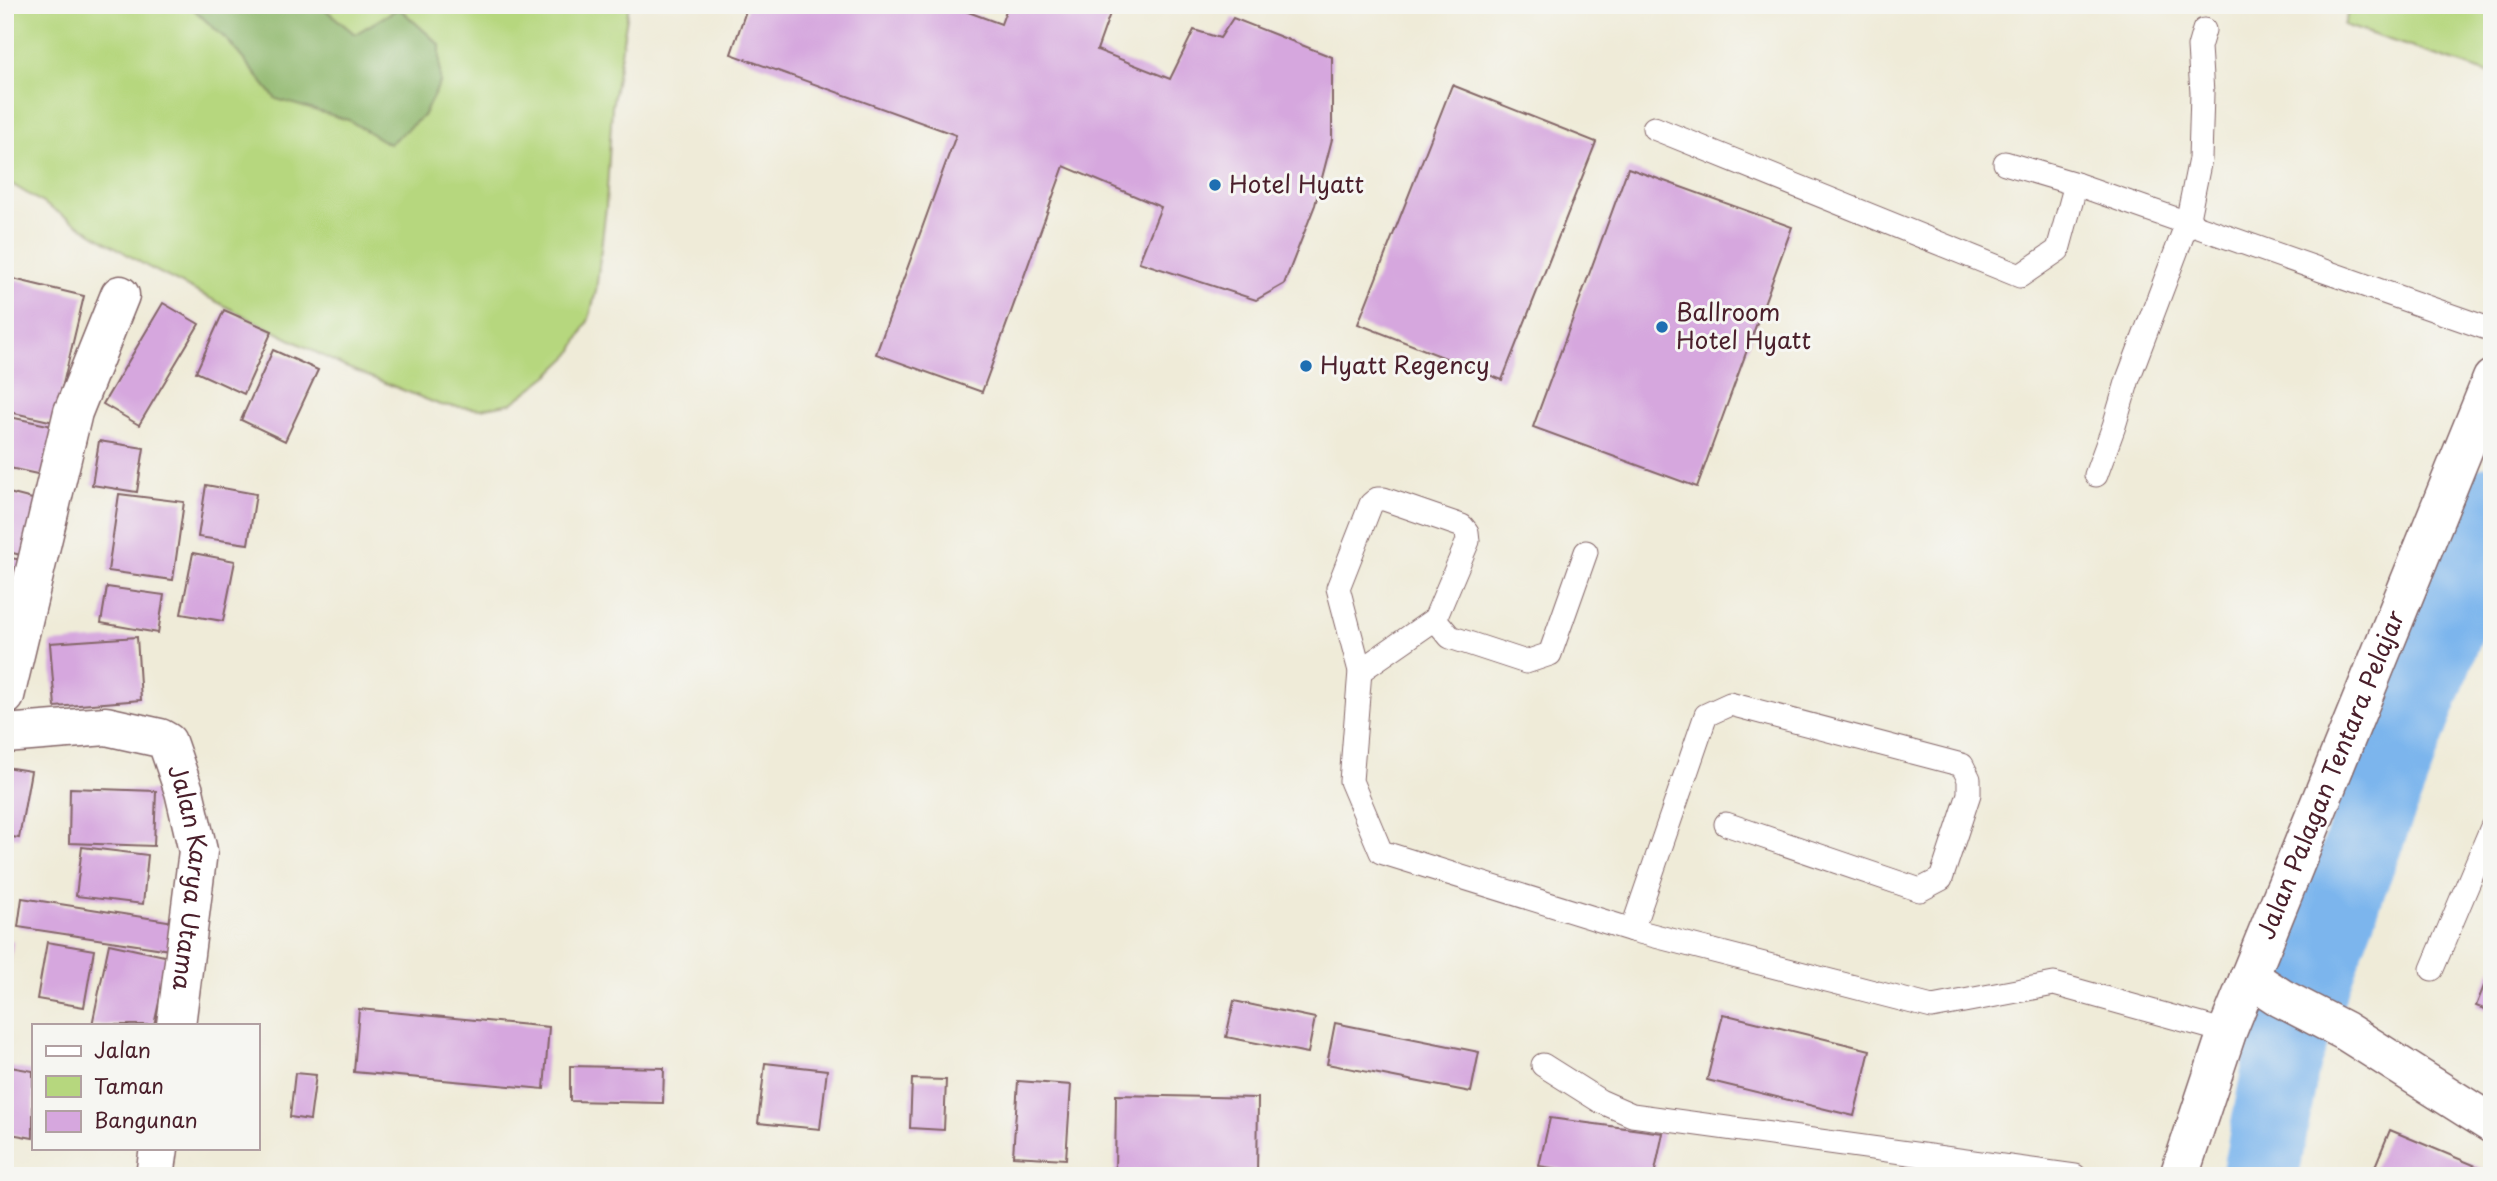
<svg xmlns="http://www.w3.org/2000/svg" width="2497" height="1181" viewBox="0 0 2497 1181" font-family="'Playpen Sans',sans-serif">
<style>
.green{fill:#b6d77e;stroke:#807b54;stroke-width:2}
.forest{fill:#90b86d;stroke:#6d6c4c;stroke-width:2}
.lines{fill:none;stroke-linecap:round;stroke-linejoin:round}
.river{stroke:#7cb5ed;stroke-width:77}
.building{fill:#d6a7de}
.service-casing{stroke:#846668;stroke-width:25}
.minor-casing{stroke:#846668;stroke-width:41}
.primary-casing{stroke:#846668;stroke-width:41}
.service{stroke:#fff;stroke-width:23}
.minor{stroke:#fff;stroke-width:38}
.primary{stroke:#fff;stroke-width:38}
.poi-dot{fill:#1f6fb2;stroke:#f6f6f2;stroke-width:2.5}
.labels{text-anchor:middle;stroke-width:6;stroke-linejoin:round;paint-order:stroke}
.poi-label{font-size:24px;fill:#4a1f2b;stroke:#f6f6f2;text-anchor:start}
.street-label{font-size:24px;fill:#4a1f2b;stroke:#f6f6f2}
</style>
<rect width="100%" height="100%" fill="#f6f6f2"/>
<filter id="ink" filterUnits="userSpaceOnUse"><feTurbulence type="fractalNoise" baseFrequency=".0143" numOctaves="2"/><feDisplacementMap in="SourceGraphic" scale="14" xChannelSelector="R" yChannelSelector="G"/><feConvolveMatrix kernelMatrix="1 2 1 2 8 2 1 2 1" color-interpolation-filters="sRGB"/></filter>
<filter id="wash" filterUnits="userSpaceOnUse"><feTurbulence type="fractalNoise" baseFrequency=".00686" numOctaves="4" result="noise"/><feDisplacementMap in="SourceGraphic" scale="28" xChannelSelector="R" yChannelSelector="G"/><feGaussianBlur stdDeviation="1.57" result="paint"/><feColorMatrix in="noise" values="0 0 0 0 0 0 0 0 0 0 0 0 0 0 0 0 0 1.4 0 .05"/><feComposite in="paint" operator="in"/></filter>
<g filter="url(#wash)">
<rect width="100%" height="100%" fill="#efebd8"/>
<g class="green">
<polygon points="5,5 629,5 612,107 606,207 596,291 589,319 571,354 549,375 512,403 481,409 440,405 343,366 148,267 5,180"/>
<polygon points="2351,5 2492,5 2492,74 2344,25"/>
</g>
<polygon class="forest" points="189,5 320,5 355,34 399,8 440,45 440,83 423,116 389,144 348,120 276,99 229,42"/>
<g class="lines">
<polyline class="river" points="2260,1176 2283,1056 2492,504"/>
</g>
<g id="blocks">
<g class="building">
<polygon points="748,5 949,5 1001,24 1008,5 1113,5 1097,50 1170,79 1194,30 1220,38 1233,18 1332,57 1332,139 1315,205 1284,284 1256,300 1139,262 1161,207 1064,166 982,392 876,354 956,135 731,54"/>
<polygon points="1452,85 1596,142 1502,380 1358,324"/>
<polygon points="1628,168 1792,227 1697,487 1533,427"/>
<polygon points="5,277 84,296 54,422 5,411"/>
<polygon points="163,303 199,324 139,425 103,404"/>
<polygon points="224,310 272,331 244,394 196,372"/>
<polygon points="273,350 318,370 285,441 241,420"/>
<polygon points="5,416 62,428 51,477 5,467"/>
<polygon points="99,441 144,448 137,492 92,485"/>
<polygon points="206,485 256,494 248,544 198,537"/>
<polygon points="5,492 44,502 32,558 5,551"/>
<polygon points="119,494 184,502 173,580 108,571"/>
<polygon points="193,553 235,561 223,621 181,614"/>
<polygon points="5,557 28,561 18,607 5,605"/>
<polygon points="107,587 164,595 158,633 101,623"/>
<polygon points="137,637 141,700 55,707 50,643"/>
<polygon points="5,767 31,771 19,838 5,836"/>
<polygon points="70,788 156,791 154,846 69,843"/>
<polygon points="82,847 148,855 143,904 76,896"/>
<polygon points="22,898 174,922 170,950 18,927"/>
<polygon points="5,940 13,941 10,968 5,968"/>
<polygon points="47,942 94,950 84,1007 37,999"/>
<polygon points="109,944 169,957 154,1025 92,1025"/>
<polygon points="2492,966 2492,1012 2476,1006"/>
<polygon points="1234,1001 1315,1018 1308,1053 1226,1037"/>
<polygon points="359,1009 549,1027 544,1089 354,1072"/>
<polygon points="1723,1014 1870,1050 1854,1116 1707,1080"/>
<polygon points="1335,1023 1479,1052 1471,1092 1327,1064"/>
<polygon points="765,1063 827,1070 820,1129 758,1123"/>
<polygon points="5,1066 33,1071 33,1138 5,1133"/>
<polygon points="570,1066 664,1068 663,1103 570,1101"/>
<polygon points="295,1073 316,1075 310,1120 290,1117"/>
<polygon points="912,1079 946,1080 944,1130 910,1128"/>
<polygon points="1018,1081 1071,1085 1066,1159 1013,1156"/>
<polygon points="1116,1095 1258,1098 1257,1176 1115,1176"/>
<polygon points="1550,1118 1663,1133 1654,1176 1604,1176 1539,1166"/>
<polygon points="2390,1130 2481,1168 2478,1176 2371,1176"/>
</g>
</g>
</g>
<g filter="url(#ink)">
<use href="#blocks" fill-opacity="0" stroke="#846668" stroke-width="2"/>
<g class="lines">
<defs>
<g id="service">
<polyline points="1654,128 2020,276 2058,250 2076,184"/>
<polyline points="2005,163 2076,184 2492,330"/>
<polyline points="2096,475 2114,426 2128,379 2187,223 2200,159 2202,93 2199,47 2204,30"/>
<polyline points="1586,552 1550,654 1526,662 1450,637 1435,619 1468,541 1467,532 1462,526 1384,499 1377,499 1371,504 1338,588 1360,671 1351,781 1381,852 1632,930 1932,1007 2054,984 2227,1032"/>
<polyline points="1360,671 1435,619"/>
<polyline points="1632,930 1706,715 1730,704 1962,765 1969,779 1969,794 1941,879 1920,890 1726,824"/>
<polyline points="2432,969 2492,827"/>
<polyline points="1543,1065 1600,1101 1632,1115 2075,1176"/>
</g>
<g id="minor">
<polyline points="5,696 73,412 120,295"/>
<path id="s1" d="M5,734L106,726L160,738L167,742L184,791L198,851L176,1025"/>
<polyline points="2249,977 2281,998 2345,1031 2492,1124"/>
<polyline points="155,1176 159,1148"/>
</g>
<g id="primary">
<path id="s2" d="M2179,1176L2227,1032L2492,379"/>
</g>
</defs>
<use href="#service" class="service-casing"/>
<use href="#minor" class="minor-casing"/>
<use href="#primary" class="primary-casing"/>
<use href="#service" class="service"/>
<use href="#minor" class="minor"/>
<use href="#primary" class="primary"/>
</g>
</g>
<g class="poi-dot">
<circle cx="1215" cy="185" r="7"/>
<circle cx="1662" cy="327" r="7"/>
<circle cx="1306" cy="366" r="7"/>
</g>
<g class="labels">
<g class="poi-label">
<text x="1229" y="193">Hotel Hyatt</text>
<text x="1676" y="321">Ballroom<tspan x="1676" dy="28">Hotel Hyatt</tspan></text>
<text x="1320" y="374">Hyatt Regency</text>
</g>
<g class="street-label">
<text dy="8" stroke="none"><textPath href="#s2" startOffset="429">Jalan Palagan Tentara Pelajar</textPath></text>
<text dy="8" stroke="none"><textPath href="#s1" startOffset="304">Jalan Karya Utama</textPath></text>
</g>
</g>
<rect width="2497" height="1181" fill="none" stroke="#f6f6f2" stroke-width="28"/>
<rect x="32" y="1024" width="228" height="126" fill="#f6f6f2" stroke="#b1a0a2" stroke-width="2"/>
<rect x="46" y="1046" width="35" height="10" fill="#ffffff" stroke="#b1a0a2" stroke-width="2"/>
<text x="94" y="1058" font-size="21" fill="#4a1f2b">Jalan</text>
<rect x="46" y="1076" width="35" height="21" fill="#b6d77e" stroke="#b1a0a2" stroke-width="2"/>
<text x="94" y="1094" font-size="21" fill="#4a1f2b">Taman</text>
<rect x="46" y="1111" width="35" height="21" fill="#d6a7de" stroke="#b1a0a2" stroke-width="2"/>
<text x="94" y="1128" font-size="21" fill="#4a1f2b">Bangunan</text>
</svg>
